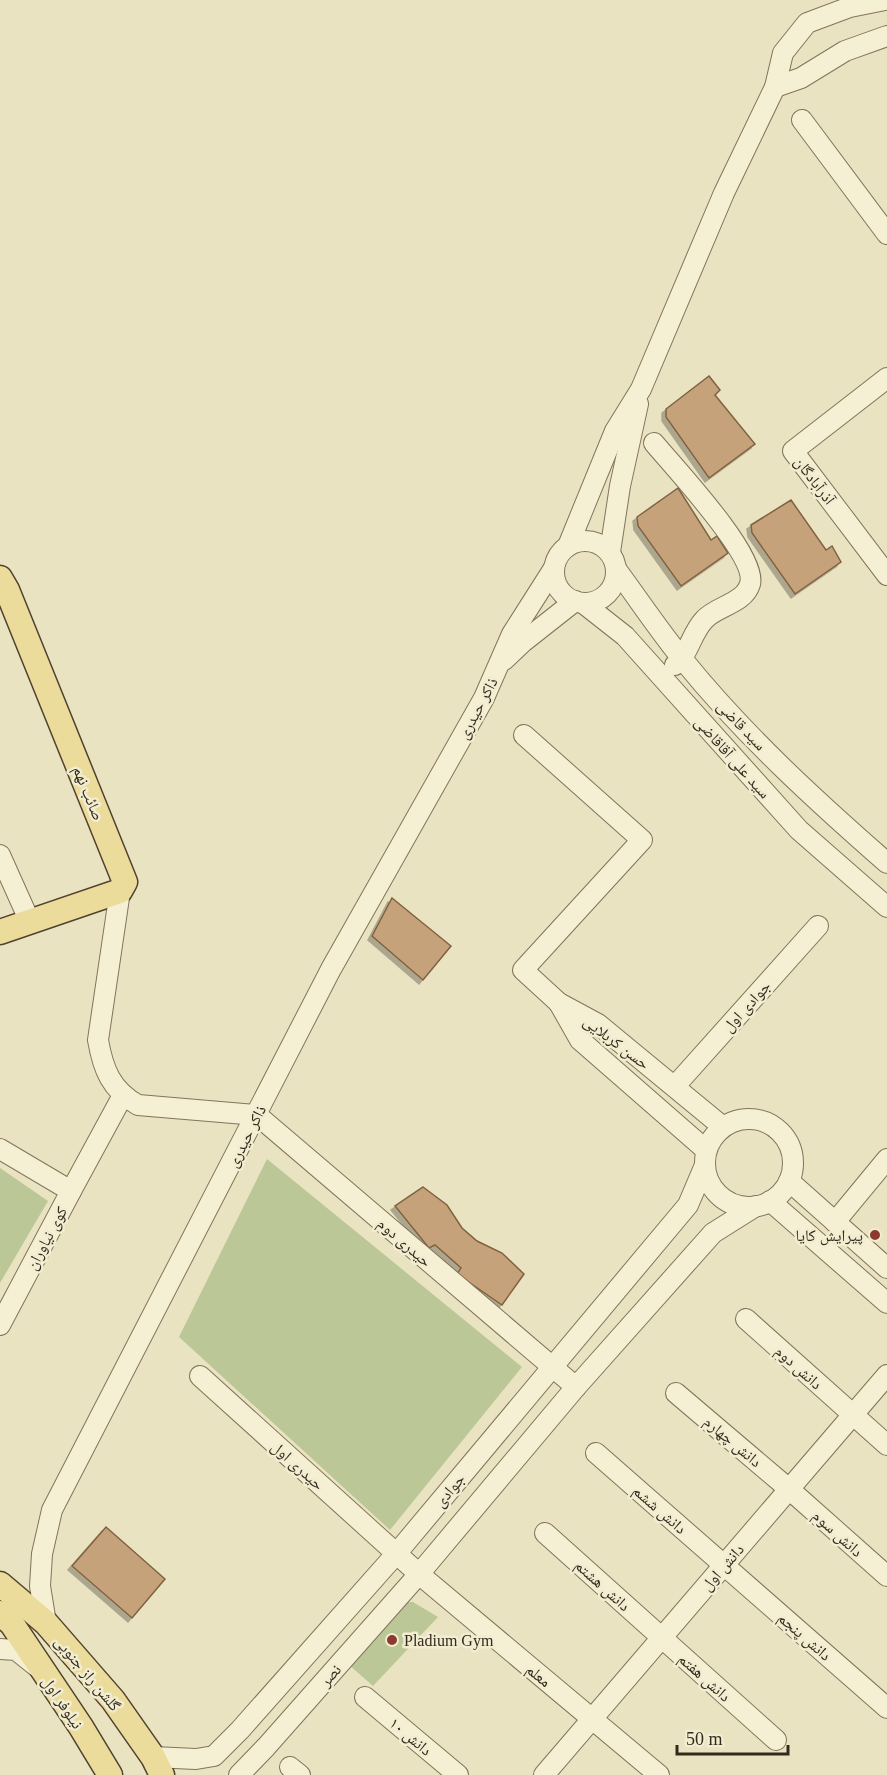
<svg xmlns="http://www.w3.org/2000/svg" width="887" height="1775" viewBox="0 0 887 1775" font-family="'Times New Roman','Noto Naskh Arabic',serif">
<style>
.green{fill:#bbc796}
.building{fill:#c5a27a;stroke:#7f6242;stroke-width:1.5;filter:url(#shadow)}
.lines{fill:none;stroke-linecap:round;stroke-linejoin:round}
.minor-casing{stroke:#82745a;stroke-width:22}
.major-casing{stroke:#50422e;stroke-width:27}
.minor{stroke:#f5efd4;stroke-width:20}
.major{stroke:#ebdc9b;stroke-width:24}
.poi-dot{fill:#8c3a2f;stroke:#f2ecd0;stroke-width:2}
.labels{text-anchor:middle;stroke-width:5;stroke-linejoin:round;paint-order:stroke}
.street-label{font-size:16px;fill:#332a1d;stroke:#f2ecd0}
.poi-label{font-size:16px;fill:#332a1d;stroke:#f2ecd0;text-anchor:end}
</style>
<defs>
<filter id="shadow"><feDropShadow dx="-4" dy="4" stdDeviation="0" flood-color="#0004"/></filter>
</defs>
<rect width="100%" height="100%" fill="#eae3c1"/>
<g class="green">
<polygon points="267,1159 522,1367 390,1530 179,1337"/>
<polygon points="0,1168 48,1201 0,1283"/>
<polygon points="407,1602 413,1602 438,1617 373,1686 348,1664 398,1607"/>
</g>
<g class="building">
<polygon points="709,376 720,390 715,395 755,444 709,478 666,417 666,409"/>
<polygon points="678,488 711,540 717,536 728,553 681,586 638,526 637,517"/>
<polygon points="791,500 826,550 832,546 841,562 795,594 752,533 751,525"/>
<polygon points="392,898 451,946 423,980 372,936"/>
<polygon points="423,1187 447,1205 462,1228 477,1241 502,1253 524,1274 502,1305 457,1274 461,1268 435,1245 429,1248 395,1206"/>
<polygon points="106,1527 165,1579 132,1618 72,1566"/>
</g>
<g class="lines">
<defs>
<g id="minor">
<polyline points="775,87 801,78 845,51 887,36"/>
<polyline points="802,120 887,234"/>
<polyline points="887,378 793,451 887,575"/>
<path d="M654,443C673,466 758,556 750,584C744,604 716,606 704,620C691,634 689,654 675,665"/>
<circle cx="585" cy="572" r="31"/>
<polyline points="568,546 615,431 641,389 724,193 775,87 783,53 807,23 850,7 885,0"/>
<polyline points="610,552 620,486 638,404"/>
<path d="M616,569C639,600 660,632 684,661C744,735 815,800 887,863"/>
<polyline points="583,603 625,636 799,830 887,907"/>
<polyline points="504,660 523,642 575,601"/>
<polyline points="524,735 642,840 523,970 559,1003"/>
<polyline points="0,855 30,922"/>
<path d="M120,891L98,1040C103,1069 111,1090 138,1105L257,1115L576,1387"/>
<polyline points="675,1086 818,926"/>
<circle cx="749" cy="1163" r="44"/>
<polyline points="0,1149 71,1191 0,1325"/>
<polyline points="706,1150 580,1040 559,1003 598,1024 723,1127"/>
<polyline points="789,1181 887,1268"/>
<polyline points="71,1191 122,1097"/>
<polyline points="770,1201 887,1303"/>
<polyline points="835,1222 887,1159"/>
<polyline points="746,1319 887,1445"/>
<polyline points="200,1376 419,1574 659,1775"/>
<polyline points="676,1393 789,1489 887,1576"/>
<polyline points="596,1453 887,1708"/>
<polyline points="545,1533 776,1740"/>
<polyline points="46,1623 40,1586 42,1554 52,1510 331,969 484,698 512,634 554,568"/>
<polyline points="0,1649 16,1650 36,1666"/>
<polyline points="365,1697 458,1775"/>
<polyline points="153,1757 196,1759 214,1756 240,1730 396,1554 688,1205 705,1165"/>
<polyline points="290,1767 300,1775"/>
<polyline points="239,1775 266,1747 419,1574 576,1387 713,1233 756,1206"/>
<polyline points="544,1775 887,1375"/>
</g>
<g id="major">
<polyline points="0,578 7,590 125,882 120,891 0,932"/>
<polyline points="0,1584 46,1623 113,1700 153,1757 162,1775"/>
<polyline points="0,1613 12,1624 81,1727 110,1775"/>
</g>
</defs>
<use href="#minor" class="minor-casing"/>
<use href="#major" class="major-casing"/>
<use href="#minor" class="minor"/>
<use href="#major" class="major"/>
</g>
<g class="poi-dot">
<circle cx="875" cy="1235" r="6"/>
<circle cx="392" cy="1640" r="6"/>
</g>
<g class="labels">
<g class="street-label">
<text transform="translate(815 480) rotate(53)" y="6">آذرآبادگان</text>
<text transform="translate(477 708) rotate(-62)" y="6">ذاکر حیدری</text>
<text transform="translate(742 725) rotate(46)" y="6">سید قاضی</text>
<text transform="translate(733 757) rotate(48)" y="6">سید علی آقاقاضی</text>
<text transform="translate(89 793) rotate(68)" y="6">صائب نهم</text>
<text transform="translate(746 1006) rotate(-48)" y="6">جوادی اول</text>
<text transform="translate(617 1042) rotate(37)" y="6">حسن کربلایی</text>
<text transform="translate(246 1136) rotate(-63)" y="6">ذاکر حیدری</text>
<text transform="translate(46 1238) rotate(-62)" y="6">کوی نیاوران</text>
<text transform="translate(405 1242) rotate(41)" y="6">حیدری دوم</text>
<text transform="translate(799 1367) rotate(42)" y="6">دانش دوم</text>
<text transform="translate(733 1441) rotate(40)" y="6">دانش چهارم</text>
<text transform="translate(298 1465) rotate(42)" y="6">حیدری اول</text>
<text transform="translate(449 1490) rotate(-50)" y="6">جوادی</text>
<text transform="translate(660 1509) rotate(41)" y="6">دانش ششم</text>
<text transform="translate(838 1533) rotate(42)" y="6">دانش سوم</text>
<text transform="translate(722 1567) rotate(-49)" y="6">دانش اول</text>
<text transform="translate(603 1585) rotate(42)" y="6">دانش هشتم</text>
<text transform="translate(805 1636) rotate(41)" y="6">دانش پنجم</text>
<text transform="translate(88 1673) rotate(50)" y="6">گلشن راز جنوبی</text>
<text transform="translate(330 1675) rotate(-49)" y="6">نصر</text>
<text transform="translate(539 1675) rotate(40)" y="6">معلم</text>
<text transform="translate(705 1677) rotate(42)" y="6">دانش هفتم</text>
<text transform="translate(63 1702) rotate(56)" y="6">نیلوفر اول</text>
<text transform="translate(411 1736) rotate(40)" y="6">دانش ۱۰</text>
</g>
<g class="poi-label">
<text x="863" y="1241">پیرایش کایا</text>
<text x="404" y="1646" text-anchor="start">Pladium Gym</text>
</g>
</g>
<path d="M677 1745v9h111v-9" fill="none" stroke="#332a1d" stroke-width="3"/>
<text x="686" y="1745" font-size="18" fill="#332a1d" stroke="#f2ecd0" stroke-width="4.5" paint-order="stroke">50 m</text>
</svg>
